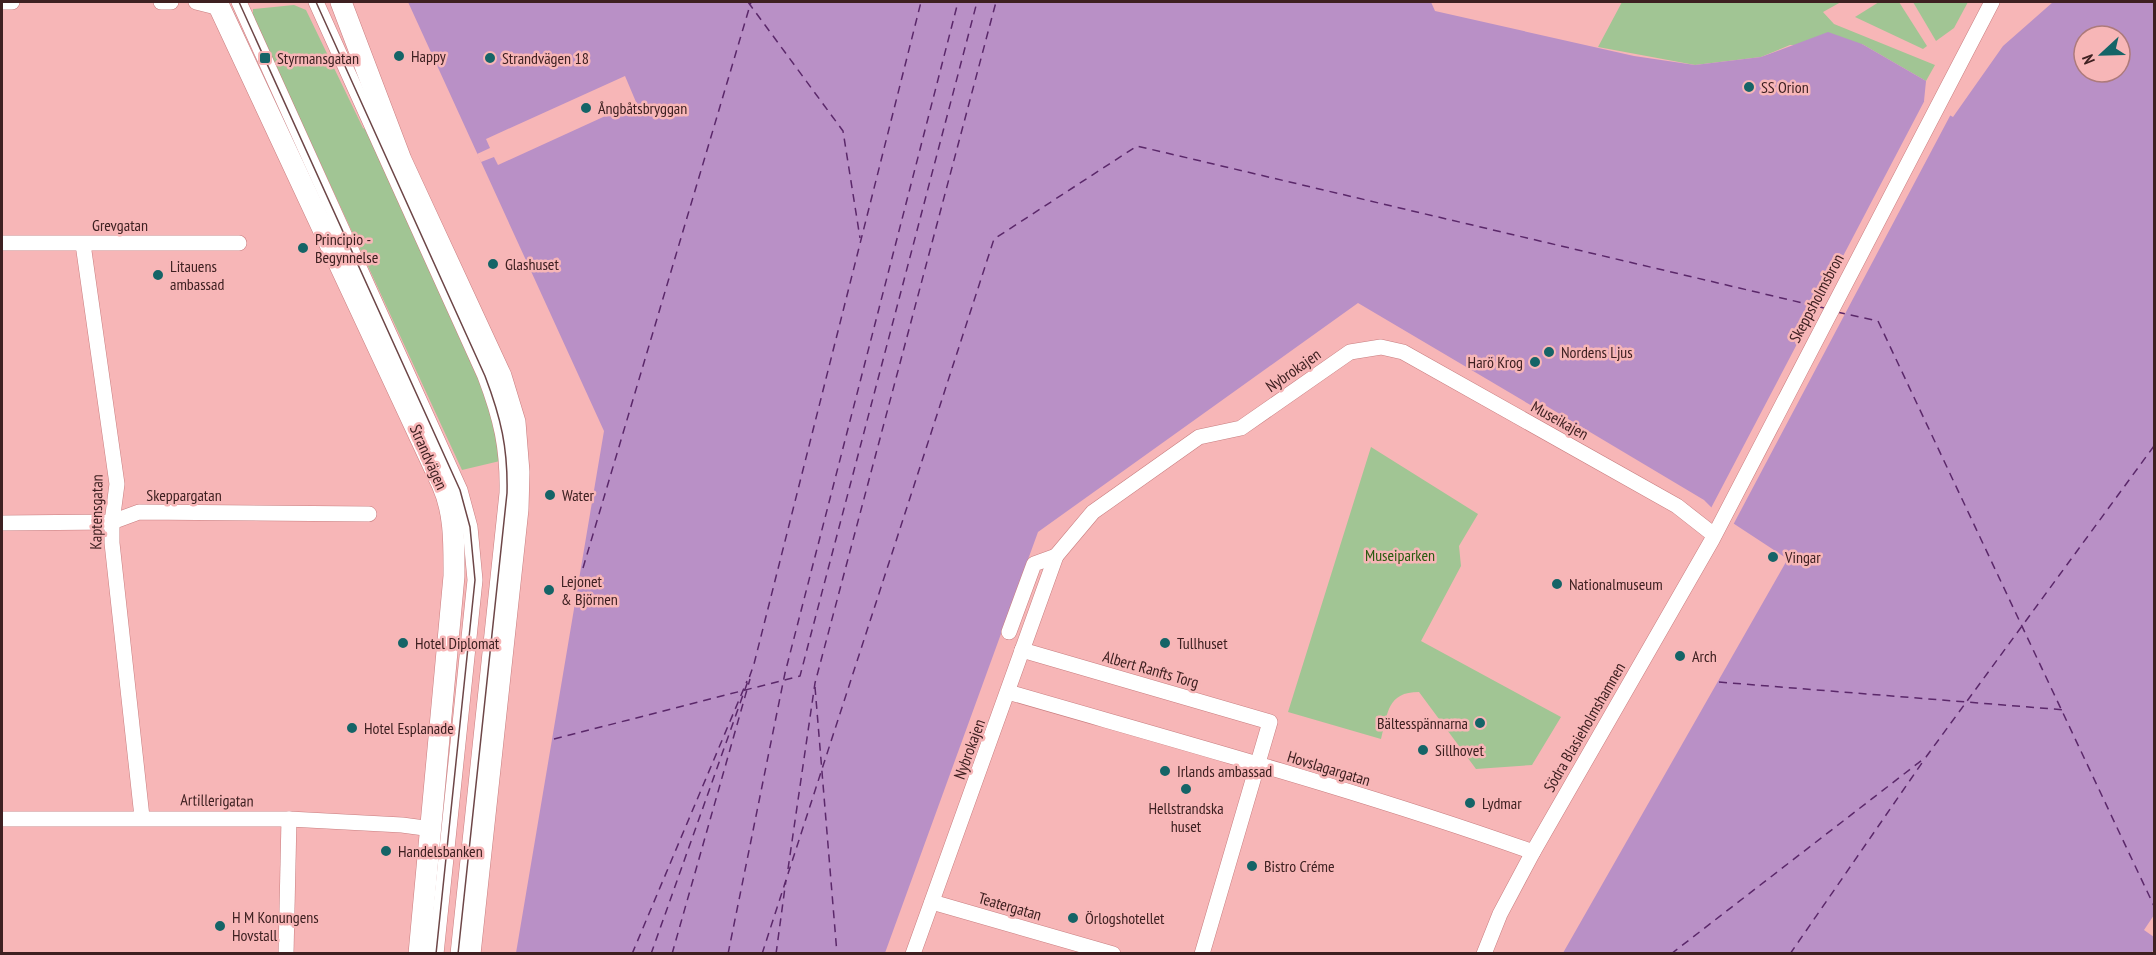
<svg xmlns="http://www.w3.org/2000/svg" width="2156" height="955" viewBox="0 0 2156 955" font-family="'PT Sans Narrow',sans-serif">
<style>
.green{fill:#a1c594}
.water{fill:#b990c6;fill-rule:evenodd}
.pier{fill:#f7b6b7}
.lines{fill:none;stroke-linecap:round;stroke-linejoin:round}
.ferry{stroke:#5b286a;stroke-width:1.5;stroke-dasharray:8 6;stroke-linecap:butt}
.street-casing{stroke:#c87d7f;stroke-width:16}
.secondary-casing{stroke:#c87d7f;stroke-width:22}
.street{stroke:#fff;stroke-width:15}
.secondary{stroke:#fff;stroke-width:21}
.tram{stroke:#6d4647;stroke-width:1.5}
.poi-dot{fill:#156467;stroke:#f7b6b7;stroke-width:2}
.labels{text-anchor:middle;stroke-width:5;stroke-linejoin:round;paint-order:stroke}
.poi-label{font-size:16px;fill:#3e2021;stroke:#f7b6b7;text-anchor:start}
.street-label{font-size:16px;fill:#3e2021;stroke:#f7b6b7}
.park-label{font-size:16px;fill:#275a0e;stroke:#f7b6b7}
</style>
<rect width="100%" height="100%" fill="#f7b6b7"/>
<g class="green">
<polygon points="1622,2 1841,2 1823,12 1834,24 1935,65 1926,81 1862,44 1790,45 1761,57 1695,65 1598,47"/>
<polygon points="1879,2 1899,2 1927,46 1923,49 1855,17"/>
<polygon points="1913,2 1968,2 1954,28 1936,41"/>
<polygon points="294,5 306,10 363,128 372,133 495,418 500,461 462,470 253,17 253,9"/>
<path d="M1371,447L1478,514L1459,546L1461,566L1421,641L1561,717L1532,765L1476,769L1419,692C1387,692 1388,713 1381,739L1288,712Z"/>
</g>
<path class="water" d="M408,2H1431L1435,11L1634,56L1695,65L1761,57L1828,32L1862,44L1926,81L1924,101L1953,117L2003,46L2053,2H2154V915L2144,930L2154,937V949L2151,954L1563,953L1786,562V558L1716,512L1704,500L1543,404L1539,410L1358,303L1038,532L885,953H516L604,431ZM2084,36H2120V72H2084Z"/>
<g class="pier">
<polygon points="625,76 636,102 498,165 494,157 481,162 477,154 490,148 486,139"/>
<polygon points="1928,94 1928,100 1951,114 1732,527 1710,510"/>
</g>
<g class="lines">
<g class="ferry">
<polyline points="748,2 843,131 860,238"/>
<polyline points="1837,312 1878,321 2154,906"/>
<polyline points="583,568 751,2"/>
<polyline points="1719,682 2065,710"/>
<polyline points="815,687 837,954"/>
<polyline points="554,739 800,676 977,2"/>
<polyline points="788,869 815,683 996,2"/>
<polyline points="632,954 747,681"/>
<polyline points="651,954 754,664 921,2"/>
<polyline points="672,954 750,679"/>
<polyline points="728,954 785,673 958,2"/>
<polyline points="762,954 994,239 1137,146 1824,308"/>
<polyline points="776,954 786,880"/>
<polyline points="1671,954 1926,757 2154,446"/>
<polyline points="1790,954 1924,760"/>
</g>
<defs>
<g id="street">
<polyline points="2,2 12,2"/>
<polyline points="161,2 171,2"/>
<polyline points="196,2 220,8"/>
<polyline points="239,2 460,490 470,527 475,580 436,954"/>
<path d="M316,2L485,376C501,418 508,448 507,493L458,954"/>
<polyline points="2,243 239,243"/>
<polyline points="83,244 117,484 112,522 112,543 142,817"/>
<polyline points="2,523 112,522 139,512 369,514"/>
<polyline points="1009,632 1034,564 1056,556"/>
<polyline points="1022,650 1270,722 1202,954"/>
<path d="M1008,692C1184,743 1361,791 1533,852"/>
<polyline points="2,819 289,819 402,825 432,829"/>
<polyline points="932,902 1113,954"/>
<polyline points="286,954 289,819"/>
<polyline points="913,954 1056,556 1093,512 1199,437 1241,428 1350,352 1381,347 1403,352 1677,506 1714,535"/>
<polyline points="1484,954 1500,914 1533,852 1712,540 1992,2"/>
</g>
<g id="secondary">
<path d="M217,2L442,484C455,513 454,544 454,576L419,954"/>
<polyline points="341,2 401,160 501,376 515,422 519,472 518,509 470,954"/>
</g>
</defs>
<use href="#street" class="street-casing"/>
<use href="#secondary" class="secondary-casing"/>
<use href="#street" class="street"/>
<use href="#secondary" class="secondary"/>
<g class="tram">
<polyline points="239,2 460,490 470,527 475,580 436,954"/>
<path d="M316,2L485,376C501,418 508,448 507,493L458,954"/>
</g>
</g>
<g class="poi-dot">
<circle cx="399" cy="56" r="6"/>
<rect x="259" y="52" width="12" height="12" rx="3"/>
<circle cx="490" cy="58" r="6"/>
<circle cx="1749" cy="87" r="6"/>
<circle cx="586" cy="108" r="6"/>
<circle cx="303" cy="248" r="6"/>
<circle cx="493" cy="264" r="6"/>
<circle cx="158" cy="275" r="6"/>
<circle cx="1549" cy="352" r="6"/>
<circle cx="1535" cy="362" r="6"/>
<circle cx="550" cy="495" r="6"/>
<circle cx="1773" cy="557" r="6"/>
<circle cx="1557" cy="584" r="6"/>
<circle cx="549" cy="590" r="6"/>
<circle cx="403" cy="643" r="6"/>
<circle cx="1165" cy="643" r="6"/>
<circle cx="1680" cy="656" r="6"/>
<circle cx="1480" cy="723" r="6"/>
<circle cx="352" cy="728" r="6"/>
<circle cx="1423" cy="750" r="6"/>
<circle cx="1165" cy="771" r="6"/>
<circle cx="1186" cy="789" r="6"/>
<circle cx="1470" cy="803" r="6"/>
<circle cx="386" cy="851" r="6"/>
<circle cx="1252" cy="866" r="6"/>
<circle cx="1073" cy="918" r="6"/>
<circle cx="220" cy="926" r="6"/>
</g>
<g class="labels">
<g class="poi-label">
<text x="411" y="62">Happy</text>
<text x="277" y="64">Styrmansgatan</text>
<text x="502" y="64">Strandvägen 18</text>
<text x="1761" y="93">SS Orion</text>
<text x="598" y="114">Ångbåtsbryggan</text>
<text x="315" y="245">Principio -<tspan x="315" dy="18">Begynnelse</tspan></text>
<text x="505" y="270">Glashuset</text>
<text x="170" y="272">Litauens<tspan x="170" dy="18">ambassad</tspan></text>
<text x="1561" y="358">Nordens Ljus</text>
<text x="1523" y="368" text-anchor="end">Harö Krog</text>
<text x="562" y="501">Water</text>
<text x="1785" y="563">Vingar</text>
<text x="561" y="587">Lejonet<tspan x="561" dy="18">&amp; Björnen</tspan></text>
<text x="1569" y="590">Nationalmuseum</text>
<text x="415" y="649">Hotel Diplomat</text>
<text x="1177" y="649">Tullhuset</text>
<text x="1692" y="662">Arch</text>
<text x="1468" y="729" text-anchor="end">Bältesspännarna</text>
<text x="364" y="734">Hotel Esplanade</text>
<text x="1435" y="756">Sillhovet</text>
<text x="1177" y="777">Irlands ambassad</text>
<text x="1482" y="809">Lydmar</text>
<text x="1186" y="814" text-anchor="middle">Hellstrandska<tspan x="1186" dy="18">huset</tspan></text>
<text x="398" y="857">Handelsbanken</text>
<text x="1264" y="872">Bistro Créme</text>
<text x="232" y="923">H M Konungens<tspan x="232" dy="18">Hovstall</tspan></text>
<text x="1085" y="924">Örlogshotellet</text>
</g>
<g class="street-label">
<text x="120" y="231">Grevgatan</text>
<text transform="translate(1816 298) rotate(-62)" y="6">Skeppsholmsbron</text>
<text transform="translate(1293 370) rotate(-35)" y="6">Nybrokajen</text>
<text transform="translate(1560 420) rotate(29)" y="6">Museikajen</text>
<text transform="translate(429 457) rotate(66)" y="6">Strandvägen</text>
<text x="184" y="501">Skeppargatan</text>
<text transform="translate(96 512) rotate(-89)" y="6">Kaptensgatan</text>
<text transform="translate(1151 669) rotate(16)" y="6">Albert Ranfts Torg</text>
<text transform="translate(1584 727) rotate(-60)" y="6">Södra Blasieholmshamnen</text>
<text transform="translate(969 749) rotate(-70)" y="6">Nybrokajen</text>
<text transform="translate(1329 768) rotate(17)" y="6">Hovslagargatan</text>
<text transform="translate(217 800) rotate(1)" y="6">Artillerigatan</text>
<text transform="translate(1010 906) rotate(16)" y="6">Teatergatan</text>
</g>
<g class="park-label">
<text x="1400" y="561">Museiparken</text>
</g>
</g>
<rect width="2156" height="955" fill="none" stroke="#3e2021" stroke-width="6"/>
<g transform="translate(2102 54) rotate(248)"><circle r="28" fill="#f7b6b7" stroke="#ad7a7b" stroke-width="1.5"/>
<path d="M0-4.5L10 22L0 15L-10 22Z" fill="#156467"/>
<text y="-9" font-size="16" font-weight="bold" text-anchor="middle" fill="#3e2021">N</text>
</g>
</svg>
